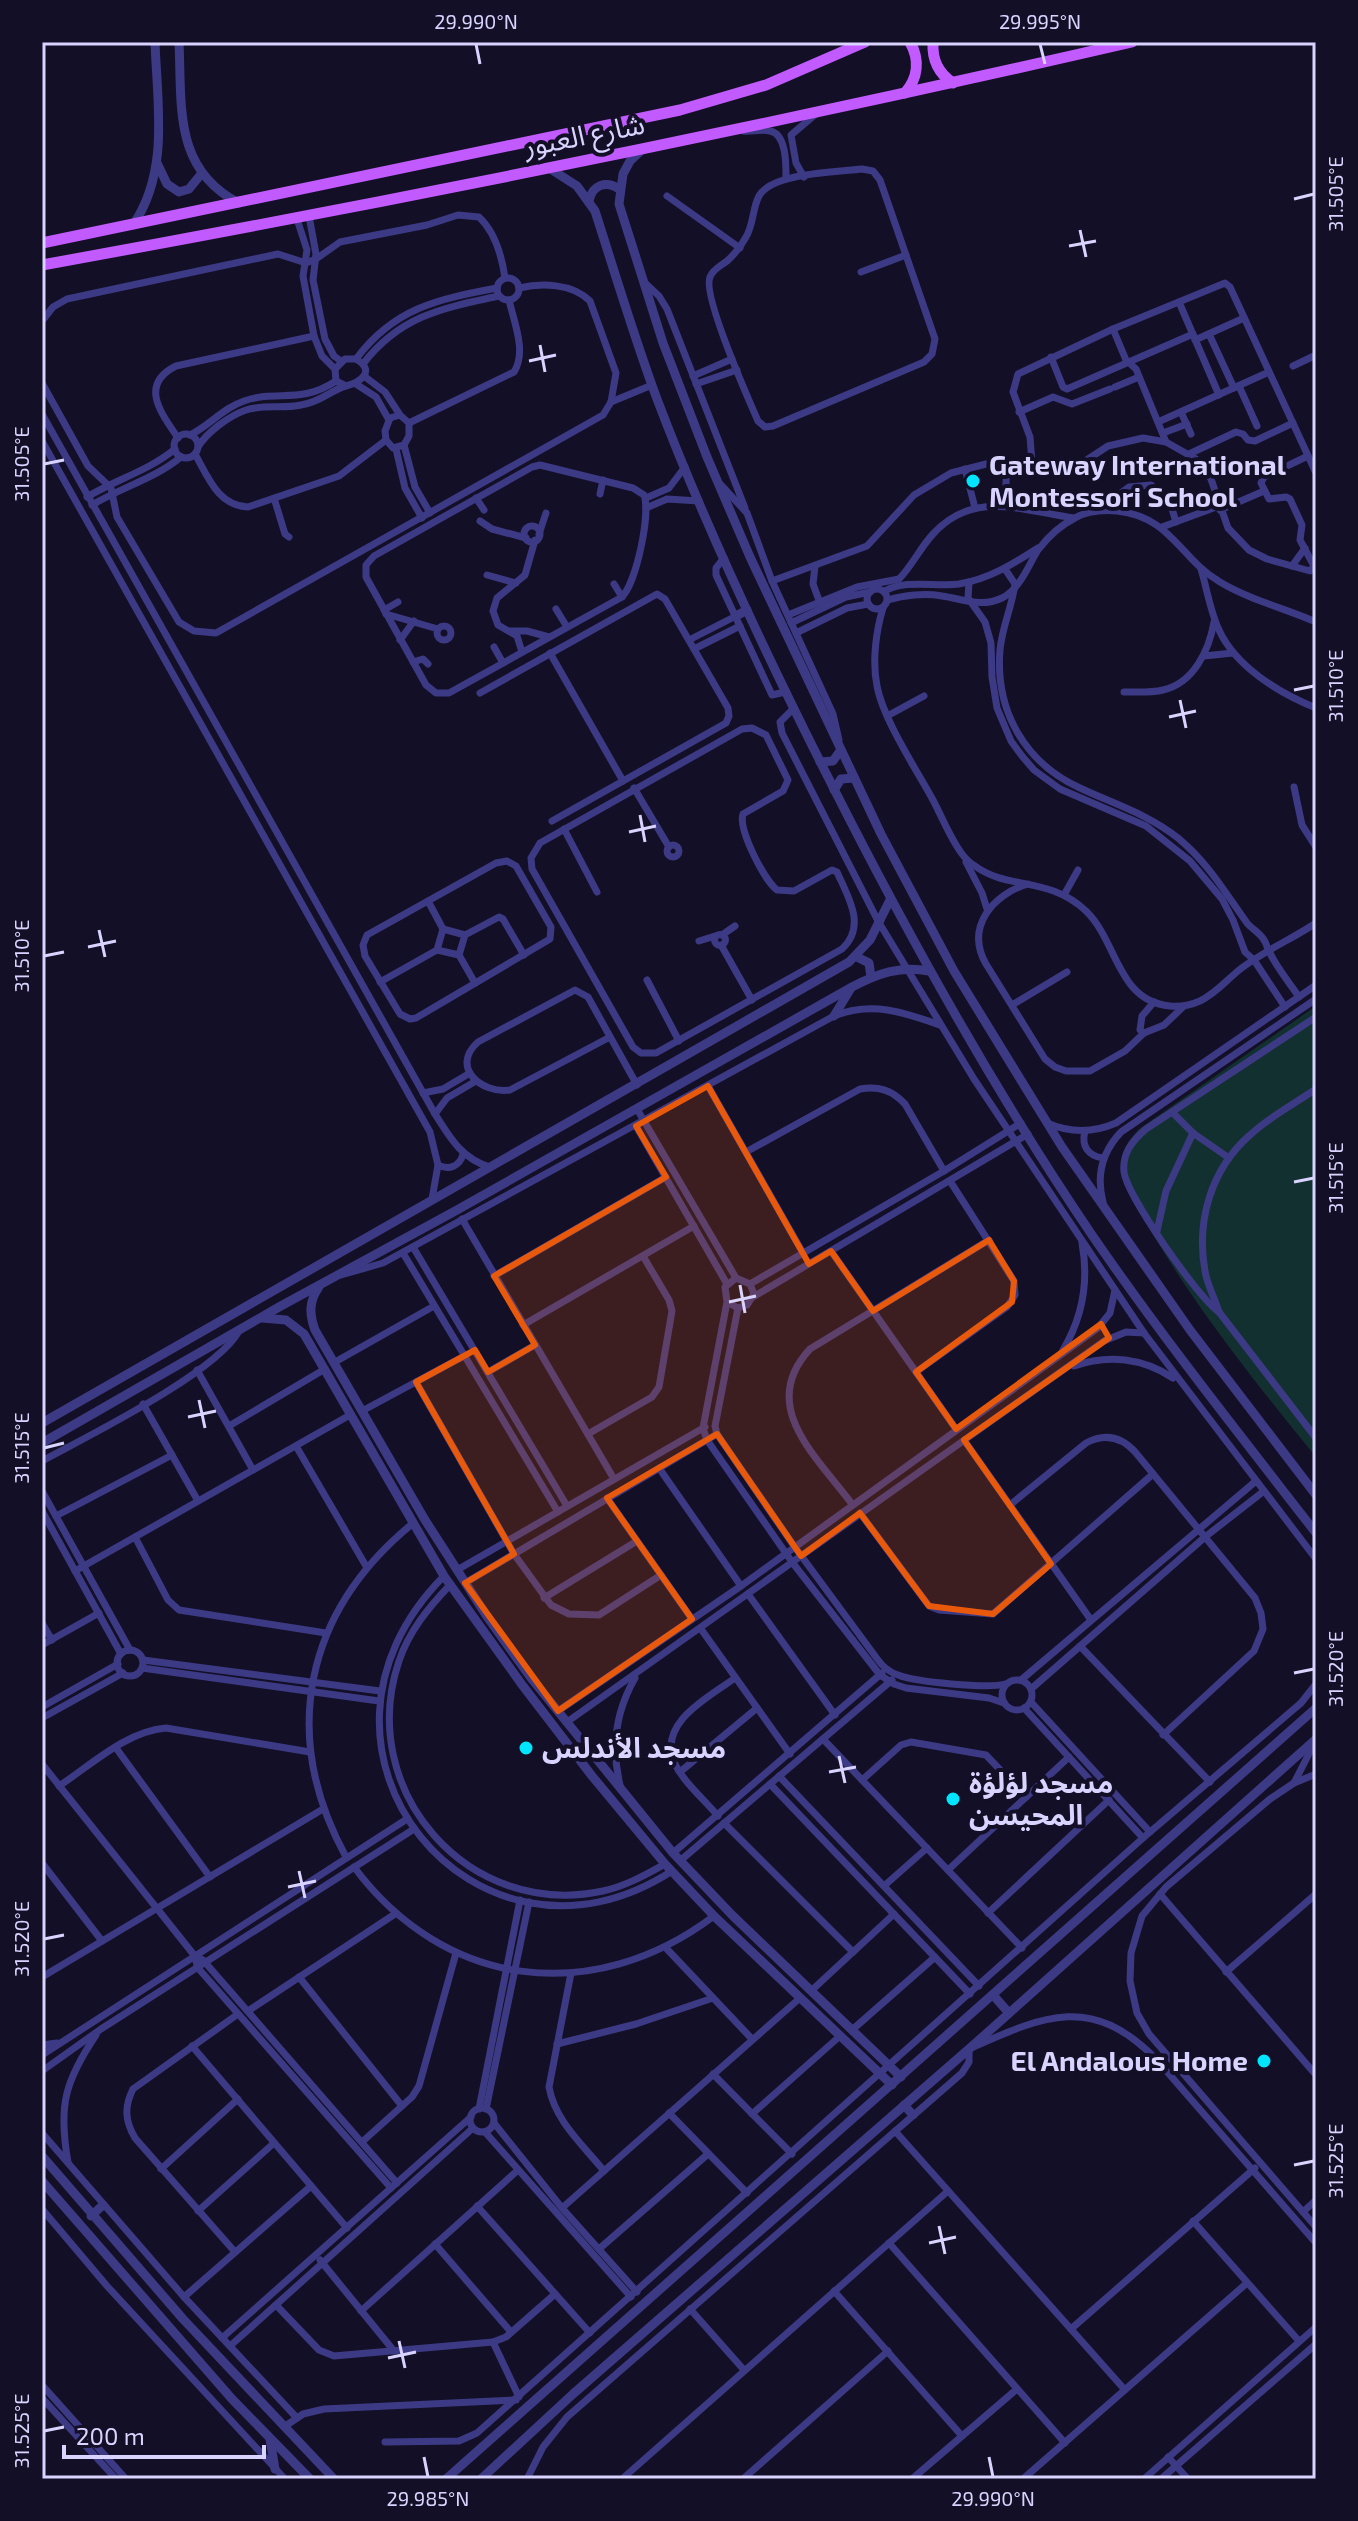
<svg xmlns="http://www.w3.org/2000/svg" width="1358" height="2521" viewBox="0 0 1358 2521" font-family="'Exo 2','Noto Sans Arabic',sans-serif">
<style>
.green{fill:#12302f}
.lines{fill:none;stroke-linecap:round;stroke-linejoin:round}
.minor{stroke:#3d3a85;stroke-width:7}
.tertiary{stroke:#3d3a85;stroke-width:9}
.primary{stroke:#c25bff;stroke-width:11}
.marked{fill:#e8590c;fill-opacity:0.2;stroke:#e8590c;stroke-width:6;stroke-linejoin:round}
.ticks{fill:none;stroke:#d9d4ff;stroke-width:3}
.poi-dot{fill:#00e5ff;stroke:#130f26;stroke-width:3}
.labels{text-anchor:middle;stroke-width:8;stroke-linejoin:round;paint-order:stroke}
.street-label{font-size:28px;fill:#d9d4ff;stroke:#130f26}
.poi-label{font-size:28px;font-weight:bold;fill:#d9d4ff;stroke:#130f26;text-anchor:start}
.neatline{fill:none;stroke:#d9d4ff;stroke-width:3}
.ticks-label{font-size:20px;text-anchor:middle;fill:#d9d4ff}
</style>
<rect width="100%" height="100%" fill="#130f26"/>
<path class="green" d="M1316,1006V1457C1258,1386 1199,1312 1152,1233C1141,1214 1126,1194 1122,1173C1118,1155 1128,1141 1139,1129Z"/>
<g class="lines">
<g class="minor">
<path d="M743,131C752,132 761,129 770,131C787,134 786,166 786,179"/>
<path d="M862,169L873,171L880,180L935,339L932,354L924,362L773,426L765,427L758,421C748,398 702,295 710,277C713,269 721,266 727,261C735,254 741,246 746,237C754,224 752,209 759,196C771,173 837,172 862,169Z"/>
<polyline points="804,177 796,163 791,135 817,113"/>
<polyline points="667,196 740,248"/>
<polyline points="309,216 316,254 313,280 325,339 334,356 341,361"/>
<polyline points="297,219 307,250 303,276 314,336 322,356 335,369"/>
<polyline points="861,272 906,255"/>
<circle cx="508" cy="289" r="11"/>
<polyline points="645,283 659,296 667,309 745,508"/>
<polyline points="1179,302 1219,395"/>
<path d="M42,321L53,307L67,299L278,254L306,263L316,259L340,242L427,225L458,215L479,217C495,232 502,257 505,278"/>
<polyline points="1113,329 1126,360 1136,369 1166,442"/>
<polyline points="1209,334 1234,388"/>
<polyline points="1195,340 1244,318"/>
<polyline points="1051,357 1063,387 1067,389 1193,334"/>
<path d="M356,359C394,308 438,299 497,288"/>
<path d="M363,364C400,316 442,308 499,296"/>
<polyline points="1293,366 1316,355"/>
<polyline points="364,376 385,392 400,415 409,423 409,436 404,445 393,448 386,440 385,431 390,418 400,415"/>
<polyline points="693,376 732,359"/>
<path d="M42,383L88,466L111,488L117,517L179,622L194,631L216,633L603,415L611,402L616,373L590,301C572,283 541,283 519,288"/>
<polyline points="356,384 376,397 389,420"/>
<polyline points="696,384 737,370"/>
<polyline points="1239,386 1257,426"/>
<polyline points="1115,387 1139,377"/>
<polyline points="611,402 652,385"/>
<polyline points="1019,412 1053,397 1072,404 1110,389"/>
<polyline points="1181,412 1191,434"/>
<path d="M42,414L435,1114C450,1138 462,1159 490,1167"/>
<polyline points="1158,422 1269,372"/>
<path d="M409,423L514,372C527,352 514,322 509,300"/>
<polyline points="1163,433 1187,424"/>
<circle cx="186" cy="446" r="12"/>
<path d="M190,435C209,426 223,408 244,401C279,389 299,405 336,381"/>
<path d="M178,438C162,414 138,385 176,366L314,336"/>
<polyline points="42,441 430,1132 438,1165 432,1199"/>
<polyline points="404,445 415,487 430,513"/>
<path d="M198,447C207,432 229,416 246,410C265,404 283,409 301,405C321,402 331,390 346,386C361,382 376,371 356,359H345L335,369L336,381L346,386"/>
<polyline points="396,449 405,488 422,518"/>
<path d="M195,454C208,477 218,506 248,507L339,476L386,440"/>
<polyline points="1189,454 1236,432 1243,434 1248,440 1255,441 1293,423"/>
<polyline points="1032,463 1030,437 1013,392 1018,374 1113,329 1225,283 1230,287 1316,473"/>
<path d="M540,465L633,488L644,495C651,514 636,583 622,597L449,693H436L426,685L366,577V565L374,556L532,467Z"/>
<polyline points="965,469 975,508"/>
<polyline points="721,485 747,513 772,581 833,714 839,740"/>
<polyline points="600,494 603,480"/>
<path d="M87,497C117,479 148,471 175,449"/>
<polyline points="274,498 285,534 289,537"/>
<polyline points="476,498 484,510"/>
<polyline points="646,498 669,488 685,467"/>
<path d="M92,505C122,487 154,479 181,457"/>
<polyline points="1005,505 1007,462"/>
<polyline points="646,508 667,499 699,501"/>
<polyline points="1220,510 1264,491"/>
<polyline points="1096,511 1129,487 1151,485 1169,499 1176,522"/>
<polyline points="480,521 492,529 526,538"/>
<circle cx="532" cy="534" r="8"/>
<polyline points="1162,527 1219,506"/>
<polyline points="539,534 546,513"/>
<polyline points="724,558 716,568 716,575 772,695 785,692"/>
<polyline points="815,566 813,584 820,603"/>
<polyline points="1292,566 1305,548"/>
<path d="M1005,569L1015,584C1012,607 1002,627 1000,650C995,711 1025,763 1080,788C1114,804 1148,814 1178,838C1209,864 1224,891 1247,923C1252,929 1260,933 1264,940C1268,946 1265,944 1269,951C1276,967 1289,982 1299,997"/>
<path d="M1201,569C1207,589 1210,611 1219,630C1236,667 1279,693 1316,708"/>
<polyline points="487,575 516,583"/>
<polyline points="772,581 867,546 914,495 951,473 986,464 1007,462 1032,463 1055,470 1067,469 1079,465 1108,446 1143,438 1166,442 1196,459 1211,479 1228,528 1249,550 1267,559 1310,571 1314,566 1300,540 1302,525 1290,499 1286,497 1269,499 1261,483 1264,477 1308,456"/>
<polyline points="969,582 968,598 985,622 991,643 992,677 997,708 1011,741 1022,756 1034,770 1060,789 1146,826 1190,861 1222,899 1233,920 1245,952 1254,960 1285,1007"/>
<polyline points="614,584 622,597"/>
<circle cx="877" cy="599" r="10"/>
<path d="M885,591C906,579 935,587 959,584C989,579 1013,564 1038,548"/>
<path d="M888,600C904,595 925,593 942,596C963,599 981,608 1002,598C1020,589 1028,566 1038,550C1047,538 1061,525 1075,518C1087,511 1104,510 1117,511C1172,517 1179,558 1220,582C1250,600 1284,608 1316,622"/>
<path d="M883,608C876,631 872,661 877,686C883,719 916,769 933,800C942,817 950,838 962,854C965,858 970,863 975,866C1007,890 1049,876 1086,911C1118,942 1117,1001 1170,1006C1181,1007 1191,1005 1200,1001C1217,993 1228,978 1243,967C1266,950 1292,939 1316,923"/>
<polyline points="556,609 567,627"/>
<polyline points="384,610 398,602"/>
<polyline points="386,614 438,629"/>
<path d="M788,615L857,587L899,579C912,566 920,548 933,534C974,489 1023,511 1074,518"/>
<polyline points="791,623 846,597 870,592"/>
<circle cx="444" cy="633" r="7"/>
<polyline points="510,631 527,631 549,637"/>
<polyline points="796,633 847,608 868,604"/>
<polyline points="400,640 414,621"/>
<polyline points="689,640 736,616"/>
<polyline points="494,647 503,663"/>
<polyline points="694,649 740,626"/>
<polyline points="522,652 517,636 498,625 493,611 497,598 525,575 535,540"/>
<polyline points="550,653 623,781"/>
<polyline points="1204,656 1233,653"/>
<polyline points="413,662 423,659 428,664"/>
<path d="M1124,692C1137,692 1151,693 1163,690C1194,683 1209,650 1214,622"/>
<polyline points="480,693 657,594 665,599 728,708 729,716 726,723 552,821"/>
<polyline points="793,709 780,722 782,733 878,921 974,1079 1144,1333 1316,1559"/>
<polyline points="889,715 924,696"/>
<path d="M752,728L766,735L788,780L783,791L743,814C738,829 764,880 777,890L794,891L832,870L837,872C848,897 867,926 842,949L656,1053H641L633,1047L532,869L531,858L540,843L742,729Z"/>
<polyline points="1294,787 1302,825 1316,847"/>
<polyline points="634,788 669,847"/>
<polyline points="564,829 597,892"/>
<circle cx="673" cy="851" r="6"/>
<polygon points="507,861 516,866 551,927 550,939 416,1018 410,1019 400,1014 365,956 363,945 367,935 496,863"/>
<polyline points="966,862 982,893 987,909"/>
<path d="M1028,884C993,894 965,927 986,964L1045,1059L1055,1067L1066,1071H1090L1125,1051L1144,1033"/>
<polyline points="1064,895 1078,870"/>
<polyline points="428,901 443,929"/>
<circle cx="720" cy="940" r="5.5"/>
<polyline points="465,935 443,929 437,950 459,955 465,935 499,917 503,919 524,955"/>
<polyline points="722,935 735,926"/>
<polyline points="699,941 715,936"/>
<polyline points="721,945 752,1000"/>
<polyline points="459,955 475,983"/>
<polyline points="647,980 679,1041"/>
<polyline points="380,982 437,950"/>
<polyline points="1154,1002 1142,1016 1140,1030 1144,1033 1164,1025 1184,1006"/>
<polyline points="1012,1005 1067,972"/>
<path d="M1316,1017L1146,1129C1133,1140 1122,1153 1124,1172C1127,1196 1198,1298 1219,1312L1316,1438"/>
<path d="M610,1037L510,1090C481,1094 450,1067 478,1042L575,990L588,997L637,1085"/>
<polyline points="708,1086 803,1253"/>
<polyline points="423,1093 443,1089 470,1073"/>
<polyline points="637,1109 736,1278"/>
<polyline points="1172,1112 1193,1133 1229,1158"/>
<polyline points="435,1114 447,1098 476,1081"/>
<path d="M1047,1123C1070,1133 1093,1133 1116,1123L1316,985"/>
<polyline points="636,1126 727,1284"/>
<path d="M1085,1131C1081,1146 1088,1156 1103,1158"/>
<path d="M746,1152L860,1089C879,1086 892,1090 905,1104L944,1171"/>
<path d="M438,1165C449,1171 460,1166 463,1154"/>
<path d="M1103,1202C1096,1175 1102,1152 1121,1132L1316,999"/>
<polyline points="462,1219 614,1479"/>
<polyline points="1157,1231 1166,1191 1193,1133"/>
<polyline points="413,1247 567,1506"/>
<polyline points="831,1251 956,1429"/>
<polyline points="403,1253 558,1512"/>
<path d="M341,1275L383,1263L834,1016C872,1001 903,1012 940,1025"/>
<polyline points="494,1276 666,1177"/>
<polyline points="750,1284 944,1171 1021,1123"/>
<polyline points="753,1297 1028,1134"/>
<polyline points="727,1302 738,1308 747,1305 754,1294 750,1284 736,1278 725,1287 727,1302 703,1428 707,1440 792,1562 880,1675 894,1684 906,1688 989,1698 1004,1703"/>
<path d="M738,1308L715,1426L717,1434L794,1546L878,1660C883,1667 889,1672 898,1675C916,1682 987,1689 1005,1684"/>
<path d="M1219,1312C1215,1298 1207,1285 1205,1271C1196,1221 1211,1169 1250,1135C1269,1117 1294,1104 1316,1089"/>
<polyline points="523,1325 694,1226"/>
<path d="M1063,1350C1082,1318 1089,1281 1082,1243"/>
<polyline points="335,1362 434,1306"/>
<path d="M1074,1366C1108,1354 1143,1358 1173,1378"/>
<polyline points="197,1370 253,1470"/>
<polyline points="488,1372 535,1345"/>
<polyline points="916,1372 1007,1307 1015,1295 1014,1281 950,1181"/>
<polyline points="416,1382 514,1554 551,1605 569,1614 599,1615 661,1575"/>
<polyline points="143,1404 198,1501"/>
<polyline points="362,1411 466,1355"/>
<polyline points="229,1426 325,1369"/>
<polyline points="588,1434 652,1397 659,1387 672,1311 669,1300 643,1256"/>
<polyline points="964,1440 1091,1620"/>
<polyline points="296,1446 366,1566"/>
<path d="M42,1461C88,1436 216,1373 239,1331"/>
<polyline points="659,1468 741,1586"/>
<polyline points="42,1491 130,1650"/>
<polyline points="607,1498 692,1619"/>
<path d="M852,1504C817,1457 757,1406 810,1349L989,1240"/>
<path d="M1010,1505L1086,1443C1105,1433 1122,1437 1136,1453L1255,1598L1261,1613L1263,1629L1254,1651L1163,1735"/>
<polyline points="42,1511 121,1654"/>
<polyline points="860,1513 929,1606 939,1610 993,1614 1153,1474"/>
<polyline points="56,1516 172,1455"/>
<polyline points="135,1537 168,1600 179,1610 326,1633"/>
<polyline points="457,1570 705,1427"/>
<polyline points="75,1571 350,1415"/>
<path d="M444,1576C272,1749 476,1998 672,1871"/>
<polyline points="465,1583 717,1434"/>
<path d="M450,1585C429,1607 409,1631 399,1661C355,1791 469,1920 603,1891C626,1886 645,1875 665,1864"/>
<polyline points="748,1594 835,1715"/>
<polyline points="544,1598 637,1541"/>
<polyline points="42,1623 52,1640"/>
<polyline points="701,1629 790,1754"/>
<polyline points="42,1645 99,1613"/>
<polyline points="1080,1646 1210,1782"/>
<circle cx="130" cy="1663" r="13"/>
<polyline points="143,1660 380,1691"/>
<polyline points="142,1668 379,1701"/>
<circle cx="1017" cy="1695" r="15"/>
<polyline points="1021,1680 1256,1481"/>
<polyline points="1031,1689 1205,1537 1264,1491"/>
<polyline points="1031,1702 1150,1832"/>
<polyline points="42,1707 118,1664"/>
<polyline points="1024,1708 1143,1838"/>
<polyline points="558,1711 741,1586 1098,1328 1110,1313 1115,1290"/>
<polyline points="42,1718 123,1673"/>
<polyline points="567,1722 1104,1341 1126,1332 1144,1333"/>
<polyline points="823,1739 1022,1948"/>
<polyline points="1314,1744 1294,1783 1270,1799 1166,1887 1142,1916 1131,1953 1130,1981 1137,2013 1149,2034 1316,2227"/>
<polyline points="116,1748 210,1877"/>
<polyline points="42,1764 194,1955 203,1960 397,2183"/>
<polyline points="680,1772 757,1708"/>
<polyline points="779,1776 979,1986"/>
<polyline points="862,1780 901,1745 911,1742 986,1755 1026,1797"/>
<polyline points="1294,1783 1316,1774"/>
<polyline points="770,1784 970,1994"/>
<path d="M620,1785C611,1748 616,1711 635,1678"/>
<path d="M59,1786C91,1765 127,1731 166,1728L310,1752"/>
<path d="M718,1816C704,1799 683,1782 674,1762C658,1722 709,1697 735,1678"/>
<polyline points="724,1823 853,1952"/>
<polyline points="673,1853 882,1673"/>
<path d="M346,1857C279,1734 305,1612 412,1524"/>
<polyline points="681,1860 892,1680"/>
<polyline points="42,1863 102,1941"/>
<path d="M354,1867C445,1989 593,2007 714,1916"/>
<polyline points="948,1870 1069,1757"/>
<polyline points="884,1886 927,1848"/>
<polyline points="1160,1894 1316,2075"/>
<polyline points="988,1913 1109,1800"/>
<polyline points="666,1948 752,2039"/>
<polyline points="194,1955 198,1968 391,2188"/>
<polyline points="1226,1972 1316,1894"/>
<path d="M571,1973L549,2087C555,2121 583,2145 604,2171"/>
<polyline points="42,1977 323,1809"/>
<polyline points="299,1977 402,2106"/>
<polyline points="811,1991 894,1914"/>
<polyline points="248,2011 395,1914"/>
<polyline points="852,2030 935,1957"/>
<polyline points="557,2044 636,2024 713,1998"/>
<polyline points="42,2045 57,2043"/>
<polyline points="192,2046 347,2228"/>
<polyline points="42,2055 407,1819"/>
<polyline points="42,2071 101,2029 414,1829"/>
<polyline points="713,2074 792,2154"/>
<circle cx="482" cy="2120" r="12"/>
<polyline points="479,2109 520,1900"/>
<polyline points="486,2109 529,1902"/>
<polyline points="669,2113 747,2193"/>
<polyline points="752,2114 840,2036"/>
<polyline points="494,2123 562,2208 637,2292"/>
<polyline points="895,2131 1125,2390"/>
<polyline points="485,2132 631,2297"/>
<polyline points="42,2133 184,2297 297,2418"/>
<polyline points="362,2142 412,2097 419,2086 456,1953"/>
<path d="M68,2162C58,2106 65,2081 96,2035"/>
<polyline points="161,2169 238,2099"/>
<polyline points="477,2206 590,2333"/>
<polyline points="562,2208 800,1998"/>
<polyline points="42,2209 107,2286 285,2479"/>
<polyline points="198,2211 274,2143"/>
<polyline points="1303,2212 1316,2200"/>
<polyline points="1193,2221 1299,2341"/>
<polyline points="889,2243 1065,2443"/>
<polyline points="435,2244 511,2332"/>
<polyline points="599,2249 708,2154"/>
<path d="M235,2252L135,2138C125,2121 124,2107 133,2089L238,2014"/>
<polyline points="320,2260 394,2351"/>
<polyline points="834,2291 962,2436"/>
<polyline points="184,2297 311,2186"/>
<polyline points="276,2305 319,2350 334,2356 493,2342 506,2337 555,2294"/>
<polyline points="690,2309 744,2370"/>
<polyline points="361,2311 518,2170"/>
<polyline points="1071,2329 1255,2168"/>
<polyline points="222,2338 471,2117"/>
<polyline points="493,2342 519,2397"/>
<polyline points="230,2346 473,2128"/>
<polyline points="42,2385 126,2479"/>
<polyline points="42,2398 116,2479"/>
<polyline points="284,2427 303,2414 324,2409 516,2400"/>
<polyline points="385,2442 459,2441 477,2433 1143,1838 1301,1703 1316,1684"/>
<polyline points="1168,2457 1188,2479"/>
<path d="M527,2479L543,2447L567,2417L962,2073L969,2062V2049C1043,2016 1091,1993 1156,2059L1316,2243"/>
<polyline points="622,2479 948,2191"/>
<polyline points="743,2479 888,2351"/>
<polyline points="912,2479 1017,2389"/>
<polyline points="1023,2479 1247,2283"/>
<polyline points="1144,2479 1316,2327"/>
<polyline points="1161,2479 1316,2344"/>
</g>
<g class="tertiary">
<path d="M179,42C182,106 173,169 239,203"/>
<polyline points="644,148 630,161 623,174 619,204 663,343 707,457 750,557 881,834 954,971 1062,1147 1190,1330 1316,1495"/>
<polyline points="157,163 167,184 179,192 189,189 202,173"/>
<path d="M549,168L577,186L595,211C615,273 634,337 657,399C707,531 769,661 833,787C911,941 995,1092 1092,1235C1162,1337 1240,1435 1316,1533"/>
<path d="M589,201C592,185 606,180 619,189"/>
<path d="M133,225C170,171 157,103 155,42"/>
<polyline points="736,616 747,610"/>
<polyline points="820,762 833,761 840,751"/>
<polyline points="834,790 841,779 854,778"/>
<polyline points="857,957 869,963 871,977"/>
<polyline points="834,1016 851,988"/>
<path d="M319,1287C309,1301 309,1314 315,1330L425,1520L488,1618L531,1678L673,1853L732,1915L901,2077"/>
<polyline points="262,1318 286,1320 304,1334 444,1576 523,1686 592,1776 665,1864 714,1916 892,2085"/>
<polyline points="42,1423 849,962 870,940 890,900"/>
<path d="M42,1443L279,1307L457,1210L852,987C877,974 900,965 929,971"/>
<polyline points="993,1995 1009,2013"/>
<polyline points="904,2105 913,2115"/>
<polyline points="42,2156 183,2319 334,2479"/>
<polyline points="42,2181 232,2399 310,2479"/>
<polyline points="91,2216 103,2205"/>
<polyline points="270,2439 275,2469"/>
<polyline points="446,2479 1316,1708"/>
<polyline points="481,2479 573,2394 969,2049 1316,1739"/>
</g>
<g class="primary">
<path d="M933,42C932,60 938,73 953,83"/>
<path d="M905,93C918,78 920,60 910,42"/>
<polyline points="42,243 680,110 766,85 865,42"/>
<path d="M42,265C407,199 771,125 1132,42"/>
</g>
</g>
<path class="marked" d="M708,1086L809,1264L831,1251L873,1311L989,1240L1014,1281L1012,1302L916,1372L956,1429L1101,1324L1109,1338L964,1440L1051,1564L993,1614L929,1606L860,1513L801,1556L717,1434L607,1498L692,1619L558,1711L465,1583L514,1554L416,1382L475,1350L488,1372L535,1345L494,1276L666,1177L636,1126Z"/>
<path class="ticks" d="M476,44L480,64M1040,44L1045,64M1294,199L1314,194M1080,230L1086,257M1069,246L1096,241M540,345L545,372M529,361L556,355M44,464L64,460M1294,690L1314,686M1180,700L1186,728M1169,717L1196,711M640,815L645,842M629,832L656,826M99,930L105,957M88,947L116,941M44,956L64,952M1294,1182L1314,1178M740,1285L745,1313M729,1302L756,1296M199,1400L205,1428M188,1417L216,1411M44,1448L64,1443M1294,1673L1314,1669M839,1756L845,1783M829,1772L856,1767M299,1871L305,1898M288,1887L316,1881M44,1939L64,1935M1294,2165L1314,2161M939,2226L945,2254M929,2243L956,2237M399,2341L405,2368M388,2358L416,2352M44,2431L64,2427M424,2457L428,2477M989,2457L993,2477"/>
<g class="poi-dot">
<circle cx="973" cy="481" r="8"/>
<circle cx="526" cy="1748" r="8"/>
<circle cx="953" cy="1799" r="8"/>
<circle cx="1264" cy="2061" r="8"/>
</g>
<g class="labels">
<g class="street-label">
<text transform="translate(584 135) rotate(-11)" y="10">شارع العبور</text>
</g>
<g class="poi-label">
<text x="989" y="475">Gateway International<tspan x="989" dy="32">Montessori School</tspan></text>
<text x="542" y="1758">مسجد الأندلس</text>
<text x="969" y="1793">مسجد لؤلؤة<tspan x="969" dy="32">المحيسن</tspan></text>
<text x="1248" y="2071" text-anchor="end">El Andalous Home</text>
</g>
</g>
<rect width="1358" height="2521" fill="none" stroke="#130f26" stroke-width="88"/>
<path d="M64 2445v12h200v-12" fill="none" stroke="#d9d4ff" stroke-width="4"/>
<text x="76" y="2445" font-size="24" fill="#d9d4ff" stroke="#130f26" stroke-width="6" paint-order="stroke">200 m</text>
<rect x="44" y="44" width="1270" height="2433" class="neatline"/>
<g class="ticks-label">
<text x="476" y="29">29.990°N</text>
<text x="1040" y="29">29.995°N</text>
<text transform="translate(1336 194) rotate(-90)" y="7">31.505°E</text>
<text transform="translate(22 464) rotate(-90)" y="7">31.505°E</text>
<text transform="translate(1336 686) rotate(-90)" y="7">31.510°E</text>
<text transform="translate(22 956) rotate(-90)" y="7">31.510°E</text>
<text transform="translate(1336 1178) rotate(-90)" y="7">31.515°E</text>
<text transform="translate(22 1448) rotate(-90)" y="7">31.515°E</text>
<text transform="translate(1336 1669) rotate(-90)" y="7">31.520°E</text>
<text transform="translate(22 1939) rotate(-90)" y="7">31.520°E</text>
<text transform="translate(1336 2161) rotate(-90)" y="7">31.525°E</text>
<text transform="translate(22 2431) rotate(-90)" y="7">31.525°E</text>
<text x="428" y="2506">29.985°N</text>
<text x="993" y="2506">29.990°N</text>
</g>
</svg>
